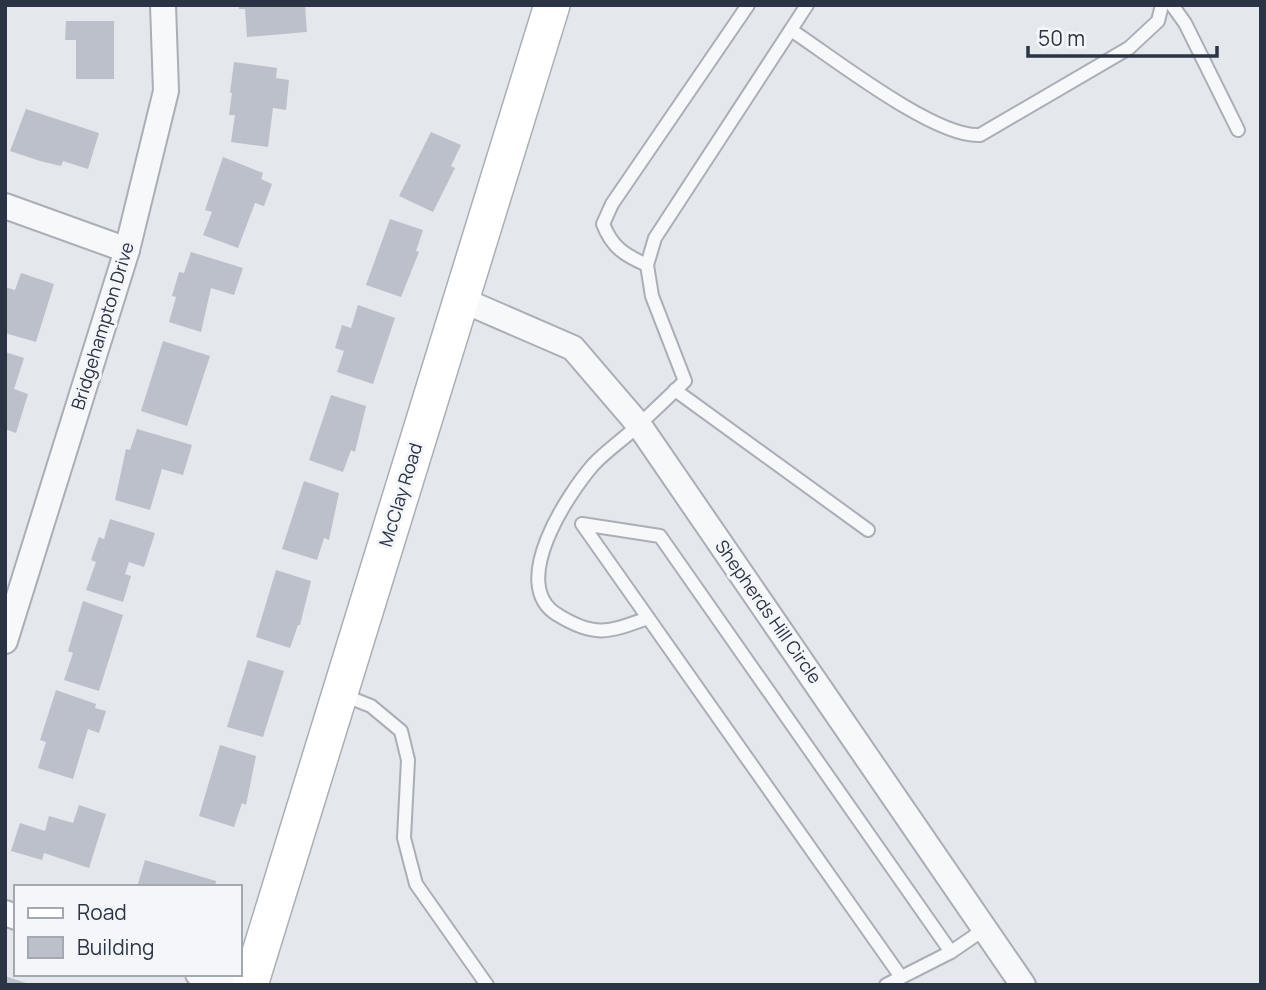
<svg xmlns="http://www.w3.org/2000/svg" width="1266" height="990" viewBox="0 0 1266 990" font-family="Manrope,sans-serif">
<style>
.building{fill:#bbc0ca}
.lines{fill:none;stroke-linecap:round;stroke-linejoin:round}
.lane-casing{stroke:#a9aeb7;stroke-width:16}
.street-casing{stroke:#a9aeb7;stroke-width:28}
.secondary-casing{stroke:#a9aeb7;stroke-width:38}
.lane{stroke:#f7f8fa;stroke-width:12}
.street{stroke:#f7f8fa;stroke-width:24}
.secondary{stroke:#fff;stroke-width:35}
.labels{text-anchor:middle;stroke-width:6;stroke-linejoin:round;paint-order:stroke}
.street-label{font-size:18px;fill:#2b3445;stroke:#f4f6f9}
</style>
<rect width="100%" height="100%" fill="#e4e7ec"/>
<g class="building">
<polygon points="239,5 305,5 307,32 247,37 245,9 239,9"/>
<polygon points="66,21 114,21 114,79 76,79 76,40 65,40"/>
<polygon points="234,62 277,68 276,78 289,80 286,110 273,108 268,147 231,142 235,115 229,115 232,93 230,93"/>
<polygon points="26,109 99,133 88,169 63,161 61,166 40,161 10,151"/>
<polygon points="431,132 461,145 451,166 455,168 433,212 399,196"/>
<polygon points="223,157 263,173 261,179 272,184 264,206 255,203 238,248 203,235 212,212 205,210"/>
<polygon points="390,219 423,230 416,251 419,252 401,297 366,285"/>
<polygon points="191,252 243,268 234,295 211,288 201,332 169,322 176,297 172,296 179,272 184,273"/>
<polygon points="21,273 54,284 36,342 5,333 5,287 15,290"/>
<polygon points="358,305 395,318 373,384 337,372 344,351 335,348 342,325 351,328"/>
<polygon points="163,341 210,356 187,426 141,411"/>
<polygon points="5,352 24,358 14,389 28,394 16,433 5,429"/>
<polygon points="331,395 366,406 355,452 351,450 343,472 309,460"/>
<polygon points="137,429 192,445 183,475 162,469 150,510 115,500 126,449 130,450"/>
<polygon points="304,481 339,493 329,540 324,538 317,560 282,549"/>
<polygon points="110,519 155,533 144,567 129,562 125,574 131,576 123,602 86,590 96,562 91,560 99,537 104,539"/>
<polygon points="276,570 311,581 300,625 298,625 290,648 256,637"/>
<polygon points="83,601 123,615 99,691 64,680 73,653 68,651"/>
<polygon points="248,660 284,671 263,737 227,727"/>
<polygon points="56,690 96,704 95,708 106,711 99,733 88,729 73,779 38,768 46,742 40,740"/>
<polygon points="220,745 256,756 246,805 242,803 234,827 199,816"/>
<polygon points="79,805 106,814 89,868 44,853 42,860 11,851 20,823 45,831 49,816 73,823"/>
<polygon points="145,860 216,881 215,887 137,887"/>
<polygon points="5,976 29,984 29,985 5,985"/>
</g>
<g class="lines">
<defs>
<g id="lane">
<polyline points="1172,5 1185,23 1238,130"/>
<path d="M791,30C832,57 935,138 980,135L1129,48L1158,21L1162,5"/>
<path d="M647,265C624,255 612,247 603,224L612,204L748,5"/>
<polyline points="675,390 868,530"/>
<path d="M648,618C609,632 595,638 558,615C507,585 568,494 593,465C605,452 621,441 634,429C651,414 668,397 685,381L652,296L647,265L655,238L807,5"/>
<polyline points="343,695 371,706 401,731 408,760 404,838 416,884 487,985"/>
<polyline points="901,977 582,524 660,536 951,952"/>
<polyline points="886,985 951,952 986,928"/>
</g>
<g id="street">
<polyline points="5,206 127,250"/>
<polyline points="460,299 573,348 639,425 1023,985"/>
<polyline points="5,641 127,250 166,91 163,5"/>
<polyline points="5,913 16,917"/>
<polyline points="198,974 231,985"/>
</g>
<polyline id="secondary" points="250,985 552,5"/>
</defs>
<use href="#lane" class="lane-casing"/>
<use href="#street" class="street-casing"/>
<use href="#secondary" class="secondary-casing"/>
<use href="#lane" class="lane"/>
<use href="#street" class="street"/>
<use href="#secondary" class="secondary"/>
</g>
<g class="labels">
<g class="street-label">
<text transform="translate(103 326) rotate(-73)" y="6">Bridgehampton Drive</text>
<text transform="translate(401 495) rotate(-73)" y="6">McClay Road</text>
<text transform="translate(768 612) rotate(55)" y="6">Shepherds Hill Circle</text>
</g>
</g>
<rect width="1266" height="990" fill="none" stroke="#2b3445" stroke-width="14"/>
<rect x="14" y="885" width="228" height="91" fill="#f4f6f9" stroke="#a4a8b1" stroke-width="2"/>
<rect x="28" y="908" width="35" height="10" fill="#ffffff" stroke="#a4a8b1" stroke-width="2"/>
<text x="77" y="920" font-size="21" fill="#2b3445">Road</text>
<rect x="28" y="937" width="35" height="21" fill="#bbc0ca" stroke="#a4a8b1" stroke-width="2"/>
<text x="77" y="955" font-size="21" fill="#2b3445">Building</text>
<path d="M1028 46v10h189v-10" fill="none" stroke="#2b3445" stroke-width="3.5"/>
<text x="1038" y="46" font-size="21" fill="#2b3445" stroke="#f4f6f9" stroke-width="5" paint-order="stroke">50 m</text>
</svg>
